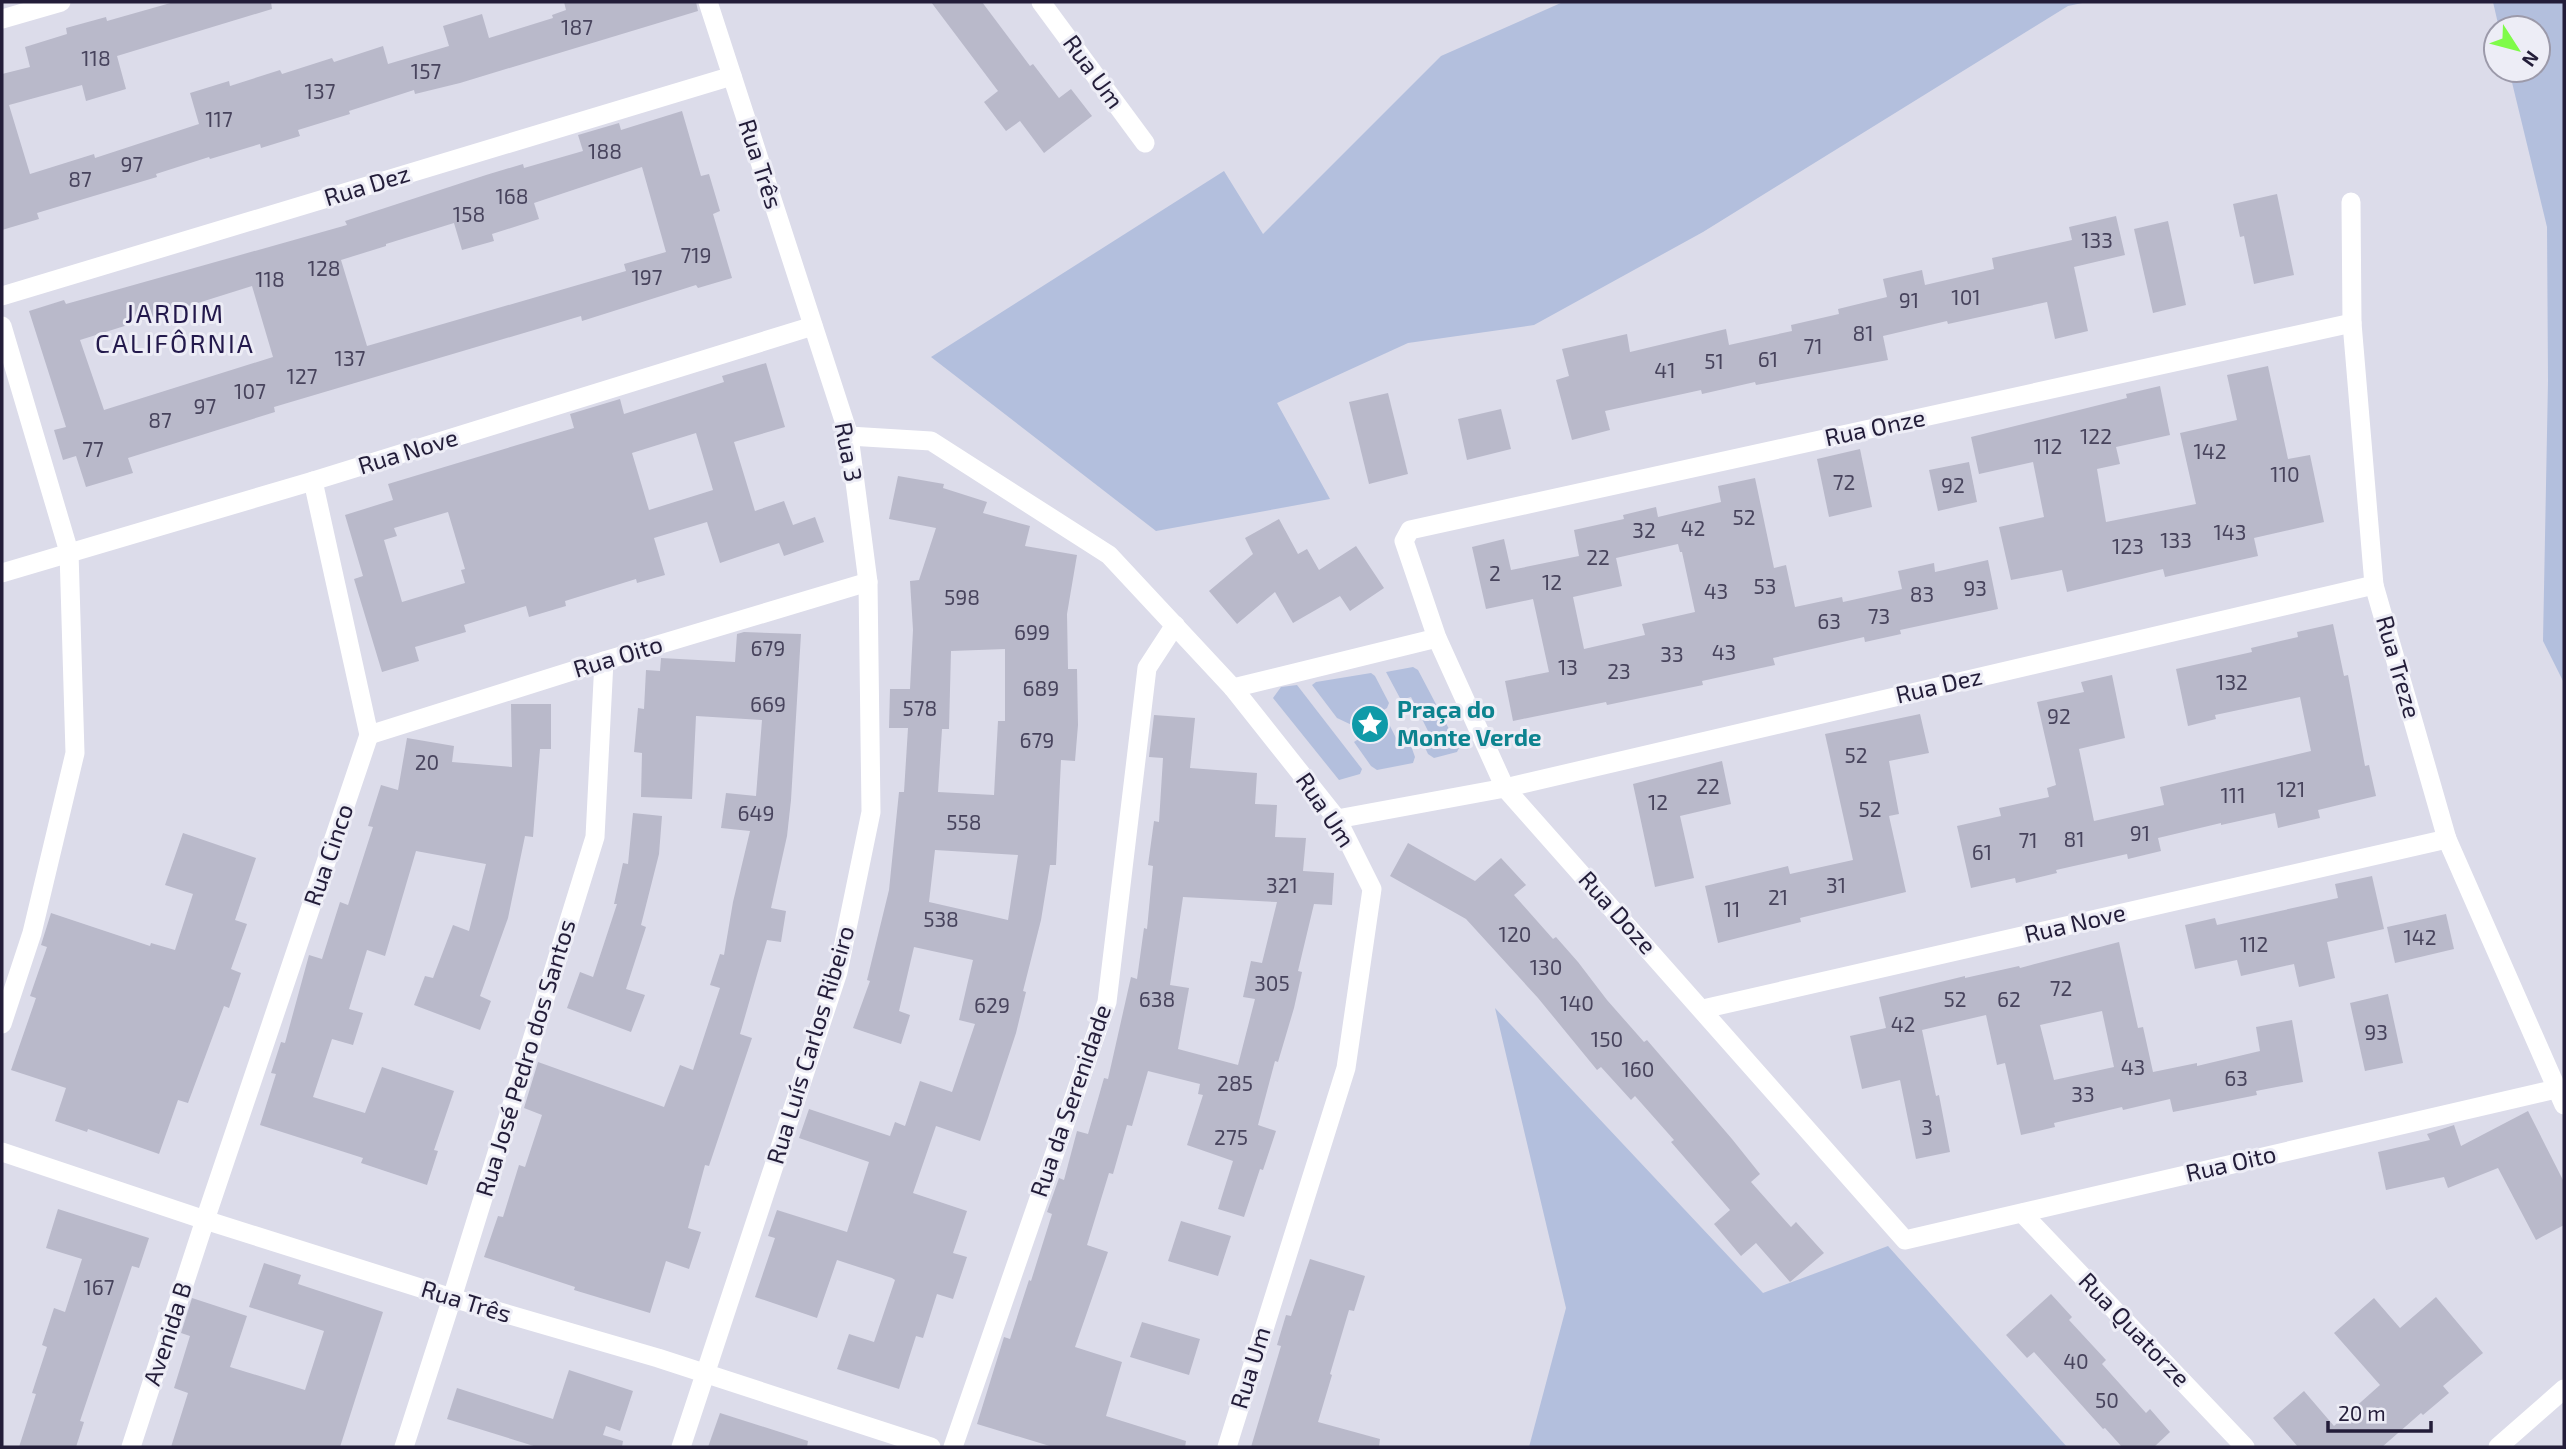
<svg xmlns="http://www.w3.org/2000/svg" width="2566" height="1449" viewBox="0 0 2566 1449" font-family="'Exo 2',sans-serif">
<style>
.green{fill:#b3bfdd}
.building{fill:#b9b9ca;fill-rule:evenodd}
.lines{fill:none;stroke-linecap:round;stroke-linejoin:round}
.minor{stroke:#fff;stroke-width:19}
.tertiary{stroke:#fff;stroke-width:19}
.labels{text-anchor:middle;stroke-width:6;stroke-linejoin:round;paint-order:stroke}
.number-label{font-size:21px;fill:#48445d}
.street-label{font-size:24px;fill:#231d39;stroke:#ededf6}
.culture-label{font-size:24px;font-weight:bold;fill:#0d838f;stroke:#ededf6;text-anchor:start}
.neighbourhood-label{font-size:26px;letter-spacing:2px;fill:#23194c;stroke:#ededf6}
</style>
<rect width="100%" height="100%" fill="#dcdcea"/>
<g class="green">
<polygon points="1563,2 2087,2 2068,6 1703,232 1534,325 1408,343 1277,403 1330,499 1156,531 931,357 1224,171 1263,234 1441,56"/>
<polygon points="2493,2 2564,2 2564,683 2543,641 2548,381 2547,227 2509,70 2538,70 2538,28 2499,28"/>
<polygon points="1413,667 1418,670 1459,748 1457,752 1434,758 1428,754 1420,737 1429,733 1411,697 1401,700 1386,672"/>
<polygon points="1371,673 1375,676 1389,703 1387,708 1356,727 1337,718 1312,685 1316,682"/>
<polygon points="1297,685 1362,769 1360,774 1339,780 1273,698 1281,687"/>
<polygon points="1387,720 1400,746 1410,743 1415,757 1413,763 1377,770 1371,766 1354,742"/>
<polygon points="1495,1008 1763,1293 1888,1246 2067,1447 1529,1447 1566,1308"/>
</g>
<g class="building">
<polygon points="174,2 271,2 272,9 117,56 126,89 86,101 82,85 9,105 30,174 94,154 95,158 199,124 190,93 229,81 230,86 280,70 282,74 332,58 334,62 383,46 388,64 449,46 443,26 482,14 489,38 553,18 552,15 566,10 564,2 696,2 698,11 460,83 415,94 414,90 349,111 350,114 298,130 300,136 261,148 260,144 210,159 209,157 156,174 157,177 37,213 39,219 2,230 2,74 30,67 25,47 67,34 66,28 106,17 107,21"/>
<polygon points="931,2 982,2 1030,66 1033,64 1059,98 1071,89 1092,116 1044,153 1020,121 1006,131 984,102 998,91"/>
<path d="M682,111L701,176L709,174L720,211L713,214L732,278L698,288L696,285L582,321L581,316L274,407L275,412L128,458L133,473L86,487L76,456L63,460L54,430L66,427L29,311L64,300L66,304L347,225L345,221L486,175L523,164L524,168L583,151L578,135L619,123L621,130ZM642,167L666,252L624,264L626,271L367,346L341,260L386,246V244L454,223L462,250L494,241L492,234L539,219L534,203ZM252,286L273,357L104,410L80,340Z"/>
<polygon points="2277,194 2294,275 2254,284 2244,236 2240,237 2233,204"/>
<polygon points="2116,216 2125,255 2074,267 2088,331 2055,339 2047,302 1948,324 1947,321 1883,336 1888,360 1756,385 1755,382 1702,394 1701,390 1605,411 1610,430 1572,440 1556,380 1569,376 1562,349 1627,334 1630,352 1726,329 1729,345 1792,331 1791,325 1839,314 1838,309 1887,297 1883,279 1922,270 1925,285 1994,269 1992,258 2072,240 2069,227"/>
<polygon points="2168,221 2186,305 2153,313 2134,229"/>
<path d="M766,363L785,427L734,442L755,511L784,501L793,525L815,517L824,542L784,556L779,543L720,563L707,522L654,538L665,575L637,583L636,579L565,601L566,606L529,617L526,606L464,625L466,632L415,647L419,661L382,672L354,579L363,576L345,515L393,500L388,484L574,428L570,414L620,399L624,414L724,382L722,376ZM696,433L713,490L649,510L632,453ZM448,512L465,569L461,570L465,583L402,602L384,540L397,536L394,528Z"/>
<polygon points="2268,366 2288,459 2310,455 2324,522 2254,538 2258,556 2165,577 2163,569 2067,592 2062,570 2011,580 1999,527 2044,517 2033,462 1979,474 1971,437 2127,398 2126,394 2160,386 2170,435 2116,447 2120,464 2097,469 2106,522 2196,504 2180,433 2237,420 2227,375"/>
<polygon points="1388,393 1408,474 1369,484 1349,402"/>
<polygon points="1501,409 1511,449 1467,460 1458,419"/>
<polygon points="1860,449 1872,507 1829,517 1817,459"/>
<polygon points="1969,462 1977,502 1938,511 1929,470"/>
<path d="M898,476L944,484L943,488L987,502L983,513L1030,526L1025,546L1077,555L1067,614L1068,669H1077L1078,725L1075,761L1061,760L1056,865H1050L1041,920L1023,991L1026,992L1016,1033L988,1118L980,1141L936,1126L913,1193L967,1211L953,1253L967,1257L953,1299L937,1294L923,1338L916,1336L899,1389L837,1369L849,1334L874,1342L895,1280L892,1278L837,1260L817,1318L755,1297L775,1238L768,1236L777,1210L847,1232L869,1162L799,1138L809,1109L890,1136L895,1122L905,1126L920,1081L952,1092L975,1024L959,1020L973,960L914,947L899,1011L910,1015L901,1044L853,1028L870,981L867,980L889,890L899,792H904L908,728H889L890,689H910L913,630L910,581L919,580L936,528L889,519ZM1005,649V721H998L994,795L938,792L942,729H949L951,651ZM935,850L1018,855L1008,920L929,902Z"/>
<path d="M1755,478L1774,568L1786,565L1795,607L1842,597L1843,602L1902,589L1898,571L1934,563L1935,572L1988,560L1998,609L1900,630L1901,634L1865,642L1864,637L1773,658L1775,665L1702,681L1703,685L1607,705L1606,702L1513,721L1505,681L1549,672L1533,599L1486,609L1472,547L1504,539L1511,570L1579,556L1574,530L1624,519L1623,515L1656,507L1658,517L1721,502L1718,486ZM1678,544L1680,552H1682L1695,612L1642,624L1645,635L1584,649L1573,597L1622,586L1616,558Z"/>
<polygon points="1279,519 1298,554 1307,549 1319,570 1356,546 1384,588 1350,611 1340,596 1293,623 1275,592 1237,624 1209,591 1253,554 1245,538"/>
<polygon points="2333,624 2344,676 2348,675 2365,766 2369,765 2376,796 2318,810 2320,818 2278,828 2275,813 2221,825 2221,823 2158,838 2161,851 2128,859 2127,854 2056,870 2057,873 2016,883 2015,878 1971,888 1957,826 2001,816 1999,808 2049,797 2047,788 2056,785 2037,702 2084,692 2081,682 2112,675 2125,738 2079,749 2094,821 2164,805 2160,787 2311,751 2300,697 2215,715 2216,719 2188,726 2176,669 2252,652 2251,648 2298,637 2297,632"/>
<polygon points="744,632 801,634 791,800 787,836 771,908 786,911 781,942 767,940 740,1034 752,1038 709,1166 705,1165 688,1228 701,1232 689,1269 666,1261 650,1313 574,1290 575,1287 484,1257 498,1216 503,1217 519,1165 525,1167 542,1115 524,1108 538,1062 664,1107 680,1065 693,1070 720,988 710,985 720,954 724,955 733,902 750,831 721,828 726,793 756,796 762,720 696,716 692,799 641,797 642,753 634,752 638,708 644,709 646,670 660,671 661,658 735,662 737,634"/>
<polygon points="511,704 551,704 551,749 540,749 533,837 525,836 508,918 480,996 491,1001 480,1030 414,1005 425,976 433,978 453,925 469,931 486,864 416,851 385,956 367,950 349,1009 363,1013 353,1045 332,1039 313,1097 365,1113 382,1067 454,1091 434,1150 438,1151 427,1185 361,1163 363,1158 260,1125 276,1074 271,1073 281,1042 285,1043 309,955 322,959 340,902 348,905 373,827 368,826 381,785 398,790 407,738 454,746 452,762 512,767"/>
<polygon points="1920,714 1929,753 1889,761 1899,814 1889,816 1906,892 1800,918 1801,922 1718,943 1705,886 1788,866 1790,874 1853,860 1825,734"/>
<path d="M1154,715L1195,718L1190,768L1257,773L1255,804L1277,805L1275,837L1306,838L1303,871L1334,873L1332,905L1314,904L1298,971L1302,972L1294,1008L1278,1062L1275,1061L1258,1125L1276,1131L1263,1170L1260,1169L1244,1217L1218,1209L1233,1161L1187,1145L1203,1095L1198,1094L1200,1084L1148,1071L1132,1126L1127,1125L1113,1174L1109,1173L1087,1245L1108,1252L1075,1347L1122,1362L1106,1416L1186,1441L1185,1447H1053L977,1424L1004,1337L1010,1339L1029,1280L1031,1281L1052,1214L1047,1212L1059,1178L1064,1180L1077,1131L1088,1134L1104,1078L1108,1079L1131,977L1137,979L1144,928L1147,929L1153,866L1148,865L1154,821L1159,822L1163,758L1149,757ZM1183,897L1277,902L1262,963L1251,961L1243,997L1255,999L1238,1065L1178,1049L1189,988L1170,985Z"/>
<polygon points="1722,761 1731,804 1680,816 1694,878 1655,887 1633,784"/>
<polygon points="633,813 662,816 659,854 641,925 646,927 626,989 645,995 631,1032 567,1008 580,972 593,977 617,904 614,904 623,863 628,864"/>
<polygon points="183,833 256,858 235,920 247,924 231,969 241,973 229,1008 224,1006 188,1103 178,1100 159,1154 88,1129 87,1132 55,1121 66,1088 11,1070 36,998 30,996 47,947 41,945 51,913 150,946 151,943 175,950 193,894 165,885"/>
<polygon points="1408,843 1475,881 1501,858 1526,885 1514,895 1553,939 1556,937 1578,962 1607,1000 1644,1042 1647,1040 1732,1139 1760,1174 1751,1182 1791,1227 1796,1222 1824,1253 1790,1282 1756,1243 1741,1256 1714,1224 1730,1210 1671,1142 1674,1140 1635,1096 1631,1100 1601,1067 1597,1070 1538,998 1466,919 1390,876"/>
<polygon points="2372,876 2384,929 2327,942 2335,978 2299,987 2294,964 2241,976 2237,960 2195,969 2185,925 2215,918 2217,925 2338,898 2335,884"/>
<polygon points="2446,914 2454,949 2395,963 2387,927"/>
<path d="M2119,942L2138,1028L2143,1027L2153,1072L2197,1063V1066L2260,1051L2256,1027L2292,1020L2303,1082L2256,1091L2257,1095L2173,1112L2170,1099L2123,1110L2122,1107L2054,1123L2055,1127L2021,1135L2005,1063L1997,1065L1986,1015L1922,1030L1936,1096L1939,1095L1950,1152L1916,1159L1900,1080L1862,1089L1850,1036L1886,1028L1879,997L1965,976V978L2019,966L2020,968ZM2102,1011L2114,1067L2054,1080L2040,1025Z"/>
<polygon points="2388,994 2403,1063 2365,1071 2350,1003"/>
<polygon points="2528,1111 2564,1182 2564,1225 2536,1240 2498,1168 2448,1188 2444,1177 2386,1190 2378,1152 2430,1140 2427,1134 2454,1125 2461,1146"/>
<polygon points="58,1209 149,1238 139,1268 132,1266 80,1421 84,1422 76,1447 19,1447 36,1394 32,1393 47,1347 42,1345 54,1308 65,1312 82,1259 46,1248"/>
<polygon points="1181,1221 1231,1236 1218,1276 1168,1261"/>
<polygon points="1310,1259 1365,1276 1354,1311 1349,1310 1330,1374 1332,1375 1318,1422 1380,1439 1379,1447 1251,1447 1281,1346 1277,1345 1286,1315 1291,1316"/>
<polygon points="264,1263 301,1275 298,1284 383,1312 340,1447 171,1447 188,1393 174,1388 190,1336 181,1333 192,1298 247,1316 230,1367 305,1390 324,1331 249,1307"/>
<polygon points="2051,1294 2072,1317 2069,1320 2106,1360 2102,1364 2146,1413 2150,1409 2170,1432 2154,1447 2122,1447 2105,1428 2103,1429 2034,1352 2027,1358 2006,1335"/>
<polygon points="2436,1297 2483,1353 2443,1386 2449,1393 2423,1415 2421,1413 2382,1447 2298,1447 2273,1418 2304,1391 2334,1426 2380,1385 2334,1333 2374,1298 2400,1328"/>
<polygon points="1142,1322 1200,1339 1189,1375 1130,1357"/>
<polygon points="569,1370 633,1391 620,1431 606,1426 603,1435 623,1441 622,1447 537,1447 447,1419 457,1388 553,1419"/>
<polygon points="720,1413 808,1441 807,1447 708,1447"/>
</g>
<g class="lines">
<g class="minor">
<polyline points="1041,2 1145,143"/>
<polyline points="2,19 61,2"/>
<polyline points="2351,202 2352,323 2374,585 2447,839 2564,1105"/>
<polyline points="2,296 732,76"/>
<polyline points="2352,323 1410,530 1404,541 1437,638 1505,788 1905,1240 2556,1089"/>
<polyline points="2,326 69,552 75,753 32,933 2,1024"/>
<polyline points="849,436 931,441 1109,555 1233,688 1337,819 1372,889 1346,1068 1227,1447"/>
<polyline points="2,573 313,481 813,326"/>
<polyline points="604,661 595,837 452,1298 658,1358 931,1447"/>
<polyline points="1233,688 1437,638"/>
<polyline points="369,735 604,661 868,582"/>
<polyline points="1337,819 1505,788 2374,585"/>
<polyline points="1703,1009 2447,839"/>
<polyline points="2022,1213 2245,1447"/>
<polyline points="131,1447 205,1220 369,735 313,481"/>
<polyline points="681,1447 838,972 871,812 868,582 849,436 708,2"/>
<polyline points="953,1447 1107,1002 1147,668 1175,625"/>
<polyline points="2498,1447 2564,1389"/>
</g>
<polyline class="tertiary" points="2,1152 205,1220 452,1298 404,1447"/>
</g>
<defs>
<symbol id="sight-disc" viewBox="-11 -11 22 22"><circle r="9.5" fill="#0f9aa8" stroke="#ededf6"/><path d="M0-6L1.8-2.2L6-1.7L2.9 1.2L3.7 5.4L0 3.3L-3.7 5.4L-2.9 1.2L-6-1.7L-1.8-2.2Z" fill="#fff"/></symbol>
</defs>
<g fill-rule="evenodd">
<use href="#sight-disc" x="1348" y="702" width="44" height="44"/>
</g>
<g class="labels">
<g class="number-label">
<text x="577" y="35">187</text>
<text x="96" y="66">118</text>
<text x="426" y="79">157</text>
<text x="320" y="99">137</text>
<text x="219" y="127">117</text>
<text x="605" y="159">188</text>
<text x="132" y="172">97</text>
<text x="80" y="187">87</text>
<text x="512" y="204">168</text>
<text x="469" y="222">158</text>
<text x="2097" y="248">133</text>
<text x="696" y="263">719</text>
<text x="324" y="276">128</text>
<text x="647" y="285">197</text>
<text x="270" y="287">118</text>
<text x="1966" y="305">101</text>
<text x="1909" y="308">91</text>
<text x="1863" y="341">81</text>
<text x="1813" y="354">71</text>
<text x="350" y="366">137</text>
<text x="1768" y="367">61</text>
<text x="1714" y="369">51</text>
<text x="1665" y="378">41</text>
<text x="302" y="384">127</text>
<text x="250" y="399">107</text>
<text x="205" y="414">97</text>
<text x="160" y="428">87</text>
<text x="2096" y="444">122</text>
<text x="2048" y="454">112</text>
<text x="93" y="457">77</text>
<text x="2210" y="459">142</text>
<text x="2285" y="482">110</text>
<text x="1844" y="490">72</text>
<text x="1953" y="493">92</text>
<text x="1744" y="525">52</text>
<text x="1693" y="536">42</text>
<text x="1644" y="538">32</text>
<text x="2230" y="540">143</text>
<text x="2176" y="548">133</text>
<text x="2128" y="554">123</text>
<text x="1598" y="565">22</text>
<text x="1495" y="581">2</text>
<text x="1552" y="590">12</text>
<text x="1765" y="594">53</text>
<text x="1975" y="596">93</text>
<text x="1716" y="599">43</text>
<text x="1922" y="602">83</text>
<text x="962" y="605">598</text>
<text x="1879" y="624">73</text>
<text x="1829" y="629">63</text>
<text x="1032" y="640">699</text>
<text x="768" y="656">679</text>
<text x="1724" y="660">43</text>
<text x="1672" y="662">33</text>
<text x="1568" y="675">13</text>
<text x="1619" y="679">23</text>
<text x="2232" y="690">132</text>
<text x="1041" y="696">689</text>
<text x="768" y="712">669</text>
<text x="920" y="716">578</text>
<text x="2059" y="724">92</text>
<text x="1037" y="748">679</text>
<text x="1856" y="763">52</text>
<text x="427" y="770">20</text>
<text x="1708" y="794">22</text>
<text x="2291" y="797">121</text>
<text x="2233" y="803">111</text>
<text x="1658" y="810">12</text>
<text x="1870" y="817">52</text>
<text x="756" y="821">649</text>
<text x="964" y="830">558</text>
<text x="2140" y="841">91</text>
<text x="2074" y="847">81</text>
<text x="2028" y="848">71</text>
<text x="1982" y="860">61</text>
<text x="1282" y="893">321</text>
<text x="1836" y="893">31</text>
<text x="1778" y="905">21</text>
<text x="1732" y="917">11</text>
<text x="941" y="927">538</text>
<text x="1515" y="942">120</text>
<text x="2420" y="945">142</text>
<text x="2254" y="952">112</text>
<text x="1546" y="975">130</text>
<text x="1272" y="991">305</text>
<text x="2061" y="996">72</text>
<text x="1157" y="1007">638</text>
<text x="1955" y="1007">52</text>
<text x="2009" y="1007">62</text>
<text x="1577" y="1011">140</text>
<text x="992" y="1013">629</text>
<text x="1903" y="1032">42</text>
<text x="2376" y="1040">93</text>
<text x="1607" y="1047">150</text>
<text x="2133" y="1075">43</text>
<text x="1638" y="1077">160</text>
<text x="2236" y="1086">63</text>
<text x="1235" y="1091">285</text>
<text x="2083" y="1102">33</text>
<text x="1927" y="1135">3</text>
<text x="1231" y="1145">275</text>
<text x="99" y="1295">167</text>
<text x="2076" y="1369">40</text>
<text x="2107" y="1408">50</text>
</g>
<g class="street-label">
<text transform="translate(1093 72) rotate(54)" y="8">Rua Um</text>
<text transform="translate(760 164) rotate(72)" y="8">Rua Três</text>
<text transform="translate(367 186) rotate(-17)" y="8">Rua Dez</text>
<text transform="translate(1875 428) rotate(-12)" y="8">Rua Onze</text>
<text transform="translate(408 452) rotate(-17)" y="8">Rua Nove</text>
<text transform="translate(848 452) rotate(79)" y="8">Rua 3</text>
<text transform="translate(618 657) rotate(-17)" y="8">Rua Oito</text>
<text transform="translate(2398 667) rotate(74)" y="8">Rua Treze</text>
<text transform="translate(1939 686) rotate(-13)" y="8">Rua Dez</text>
<text transform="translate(1325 810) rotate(56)" y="8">Rua Um</text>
<text transform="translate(329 855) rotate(-71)" y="8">Rua Cinco</text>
<text transform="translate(1617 913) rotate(48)" y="8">Rua Doze</text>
<text transform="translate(2075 924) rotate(-13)" y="8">Rua Nove</text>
<text transform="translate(811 1045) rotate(-73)" y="8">Rua Luís Carlos Ribeiro</text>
<text transform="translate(526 1058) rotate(-73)" y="8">Rua José Pedro dos Santos</text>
<text transform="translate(1071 1101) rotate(-71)" y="8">Rua da Serenidade</text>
<text transform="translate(2231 1164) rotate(-13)" y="8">Rua Oito</text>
<text transform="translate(466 1302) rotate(17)" y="8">Rua Três</text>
<text transform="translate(2134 1330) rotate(46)" y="8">Rua Quatorze</text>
<text transform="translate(168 1334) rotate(-72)" y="8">Avenida B</text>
<text transform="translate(1251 1368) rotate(-73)" y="8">Rua Um</text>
</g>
<g class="culture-label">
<text x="1397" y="718">Praça do<tspan x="1397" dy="28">Monte Verde</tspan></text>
</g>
<g class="neighbourhood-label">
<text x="175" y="323">JARDIM<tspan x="175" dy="30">CALIFÔRNIA</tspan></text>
</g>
</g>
<rect width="2566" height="1449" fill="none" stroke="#231d39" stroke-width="7"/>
<g transform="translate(2517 49) rotate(126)"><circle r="33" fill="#ededf6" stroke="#9c9aaa" stroke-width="2"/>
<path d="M0-5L12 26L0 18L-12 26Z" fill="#7ffb49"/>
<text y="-10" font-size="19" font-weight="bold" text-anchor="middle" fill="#231d39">N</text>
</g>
<path d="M2328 1421v10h103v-10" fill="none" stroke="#231d39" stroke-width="3.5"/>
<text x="2338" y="1421" font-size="21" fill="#231d39" stroke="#ededf6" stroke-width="5" paint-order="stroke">20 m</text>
</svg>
